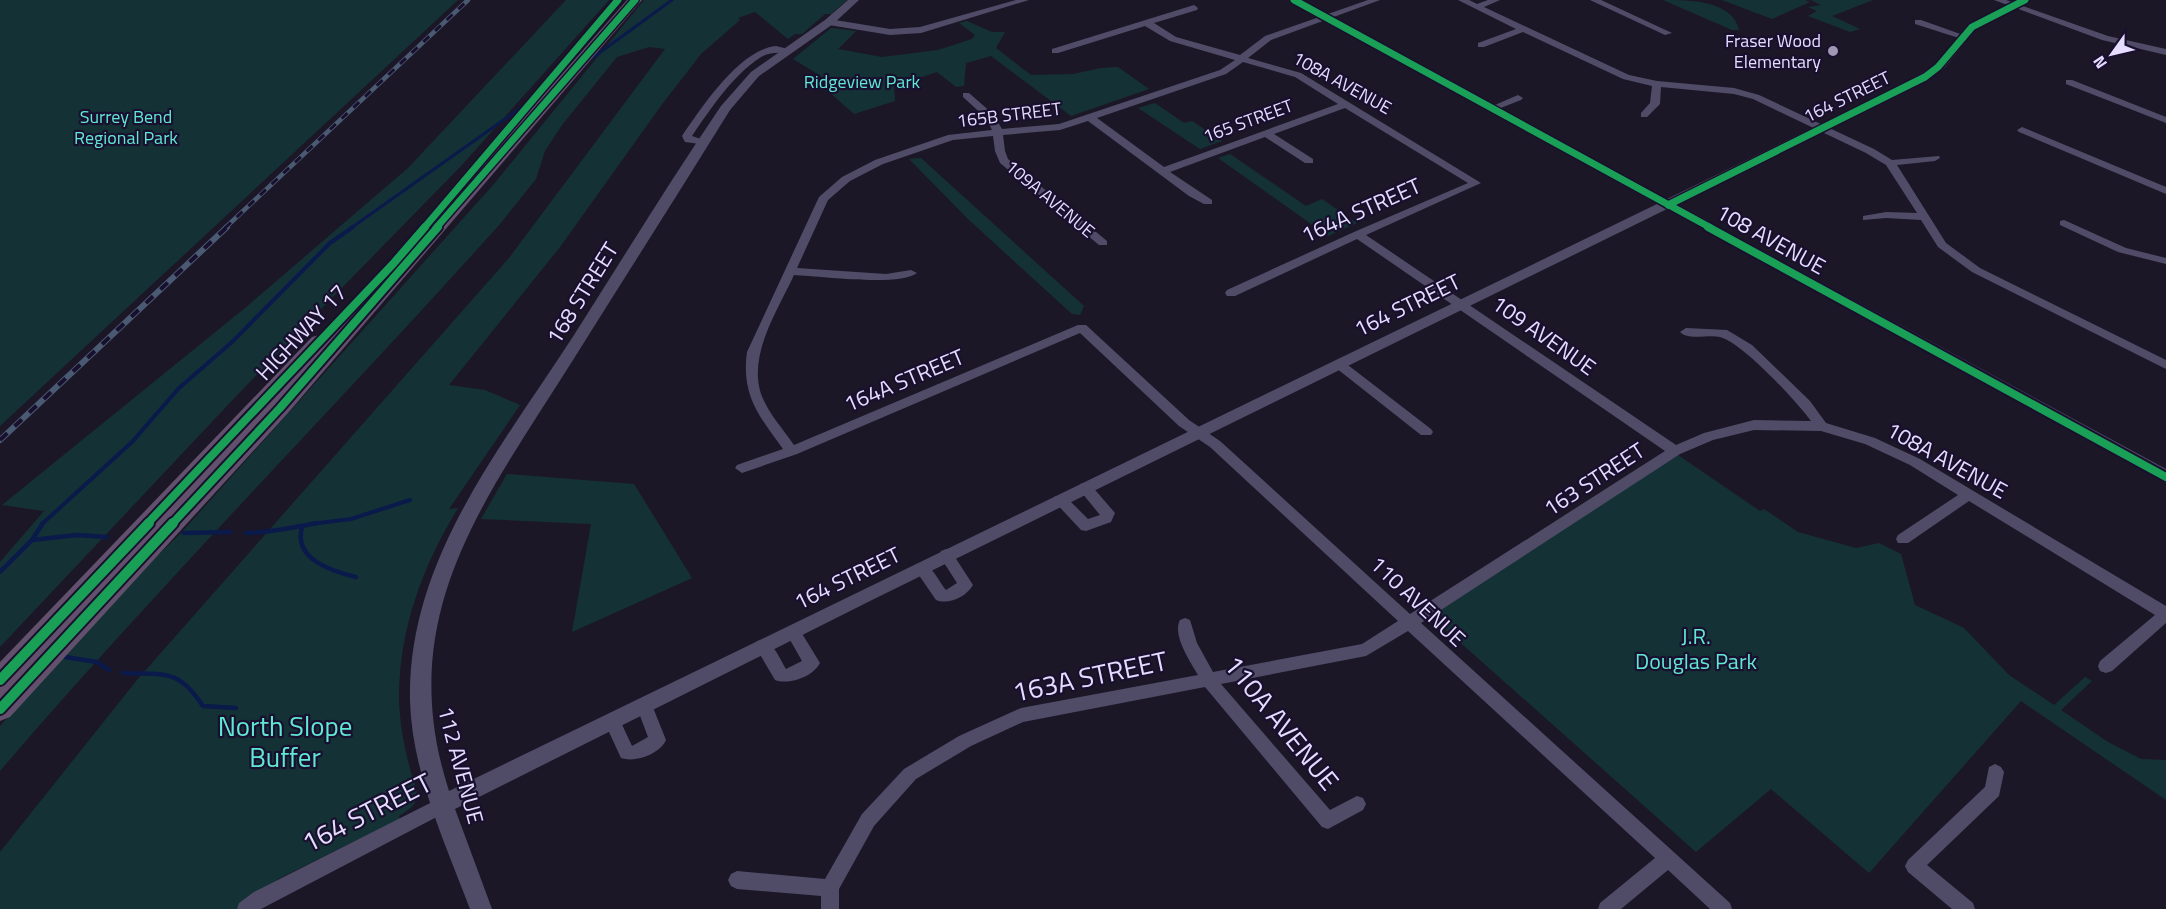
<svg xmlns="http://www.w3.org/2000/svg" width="2166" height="909" viewBox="0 0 2166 909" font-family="'Titillium Web',sans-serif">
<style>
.green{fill:#143236}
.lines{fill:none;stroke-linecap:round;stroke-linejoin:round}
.stream-far2{stroke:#0a1a4b;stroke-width:3}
.stream-far1{stroke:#0a1a4b;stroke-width:4}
.stream{stroke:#0a1a4b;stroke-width:4.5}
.minor{fill:#504c68;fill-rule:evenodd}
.tertiary{fill:#504c68;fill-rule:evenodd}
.trunk{fill:#62506c;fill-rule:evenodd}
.rail-far1-casing{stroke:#4a5a72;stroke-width:4.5}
.rail-casing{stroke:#4a5a72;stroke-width:6}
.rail-far1{stroke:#18102e;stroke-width:3;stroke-dasharray:8;stroke-linecap:butt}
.rail{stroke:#18102e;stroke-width:4;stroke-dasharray:10;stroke-linecap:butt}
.cycleway-far2-casing{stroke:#18102e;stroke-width:10}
.cycleway-far1-casing{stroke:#18102e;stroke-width:12}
.cycleway-casing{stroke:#18102e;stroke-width:14}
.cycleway-far2{stroke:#1a9f57;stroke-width:7}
.cycleway-far1{stroke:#1a9f57;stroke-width:8}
.cycleway{stroke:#1a9f57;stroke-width:10}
.poi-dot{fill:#9f98b3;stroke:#18102e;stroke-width:2}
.labels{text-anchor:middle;stroke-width:4.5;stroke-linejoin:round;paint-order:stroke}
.far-poi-label{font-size:18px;fill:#e5ddff;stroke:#18102e;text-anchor:end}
.far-park-label{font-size:18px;fill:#60e8d5;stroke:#18102e}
.far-street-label{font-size:18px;fill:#e5ddff;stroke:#18102e}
.street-label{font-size:22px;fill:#e5ddff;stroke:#18102e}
.park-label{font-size:22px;fill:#60e8d5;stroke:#18102e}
.near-street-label{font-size:27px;fill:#e5ddff;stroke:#18102e}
.near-park-label{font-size:27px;fill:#60e8d5;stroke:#18102e}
</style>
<rect width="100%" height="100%" fill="#1c1727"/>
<g class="green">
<polygon points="0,0 458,0 0,426"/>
<polygon points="566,0 609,0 462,165 241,391 0,647 0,562 44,511 2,505 245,308 408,168"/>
<path d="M644,0H847L831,14H825L802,34H795L788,39L755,12L738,18L740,20L701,54L663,103L560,247L449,385L485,390L520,405L449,509L458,508C422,567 398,632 399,702C400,724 404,745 409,765C411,774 417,787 417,796C416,806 407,811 399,816L400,819L280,878L236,909H0V852L137,680L509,258L665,49L649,47L617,57L562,125L545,151L536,179L500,224C335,408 161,583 0,771V726L120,592L181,533L494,184Z"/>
<path d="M1663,0C1689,0 1732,0 1739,30H1732Z"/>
<polygon points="1722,0 1805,0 1810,2 1772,19"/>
<polygon points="1811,0 1873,0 1832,16 1860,29 1850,32 1808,16 1817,11 1808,7 1821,5"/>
<polygon points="967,21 992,32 1005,32 996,48 1031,75 1073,74 1101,68 1118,67 1149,89 1071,116 991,56 966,63 964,86 956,87 937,72 894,86 895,101 854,114 828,91 824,78 793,59 831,28 856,31 838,49 882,57 938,50 972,39 975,35 959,23"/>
<polygon points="1155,103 1184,123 1192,121 1222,141 1200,149 1138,108"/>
<polygon points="1230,154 1306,206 1322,199 1357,223 1328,236 1218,158"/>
<polygon points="921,158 1084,306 1080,315 1072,314 969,220 909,159"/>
<polygon points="1678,455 1760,511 1764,509 1798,532 1856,548 1879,543 1901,554 1915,605 1964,628 2009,675 2054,705 2085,677 2092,681 2061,710 2108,742 2141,759 2166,760 2166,800 2021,701 1869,873 1771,789 1696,852 1426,612"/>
<polygon points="507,474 634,484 692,578 572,632 591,524 481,519"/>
</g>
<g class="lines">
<g class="stream-far2">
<polyline points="591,59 672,0"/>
<polyline points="351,228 553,85"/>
</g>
<g class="stream-far1">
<polyline points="42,524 132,442 179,388 231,343 330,243 353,227"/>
<polyline points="311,524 351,519 410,500"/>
</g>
<g class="stream">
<path d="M302,527C293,559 331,571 356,577"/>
<polyline points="184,533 230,532"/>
<path d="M246,533C271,533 294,527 318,523"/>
<polyline points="32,540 77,535 107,537"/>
<polyline points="0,572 32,540 43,523"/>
<polyline points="65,657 97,662 109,670"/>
<path d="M123,673C165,675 178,668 203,706L236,708"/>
</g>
<g class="minor">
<polygon points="1016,0 1029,0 921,33 890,35 829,25 825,22 829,19 890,29 920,27"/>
<path d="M1368,0H1380L1271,40L1248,58L1301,73L1481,183L1366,235L1676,445L1704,433L1754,420L1811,421C1796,401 1743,343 1720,337C1708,334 1689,341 1680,332L1686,328L1727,330L1752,345L1810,401L1826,423L1875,438L1920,459L2166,606V623L2112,671L2106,673L2100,671L2098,666L2100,661L2155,615L1969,501L1908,543H1898L1896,539L1898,535L1958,495L1910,465L1865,444L1821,431L1754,430L1713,440L1680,454L1421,623L1730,903L1732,909H1710L1668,870L1621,909H1598L1600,903L1655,858L1408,631L1366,656L1221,684L1330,810L1357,796L1363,798L1366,804L1363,810L1328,829L1322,827L1205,687L1023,722L971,746L916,779L874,826L839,889V909H821V896L737,889L731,886L728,880L731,874L737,871L825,879L862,814L904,769L959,736L1021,708L1198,675C1190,661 1172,635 1180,620L1185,618L1190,620L1197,643L1213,672L1362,644L1398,621L1210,447L1179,426L1080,333L797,454L742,473L735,468L737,465L783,449C759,416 741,395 747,352L819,197L842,177L875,160L948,135L992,130L986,118L963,97V93H969L993,114L1002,129L1059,124L1220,70L1235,60L1170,41L1145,26L1058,53H1052V49L1194,5L1198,8L1197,10L1154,23L1176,37L1240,55L1265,36ZM1243,62L1295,77L1338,104L1164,167L1097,118L1226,74ZM1345,108L1468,183L1354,232L1227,290L1225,293L1227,296H1235L1357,239L1665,451L1410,614L1220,441L1189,420L1086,325H1078L794,445C783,429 768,413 761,394C748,354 778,310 794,275C819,276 900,287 917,273L911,270L886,274L797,268L828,200L850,181L883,164L953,140L993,136L995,151L1000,163L1099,245H1107V241L1008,159L1005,151L1003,135L1060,130L1088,121L1189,196L1204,204H1212V200L1170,172L1265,137L1305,163H1313V159L1274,134Z"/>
<polygon points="1458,0 1469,0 1477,4 1488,0 1500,0 1484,7 1629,75 1657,81 1734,88 1759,95 1874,149 1892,160 1939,156 1940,158 1935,161 1897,165 1946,243 1980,268 2166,360 2166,369 1972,272 1938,247 1921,220 1886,218 1863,220 1863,216 1886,212 1917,213 1886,165 1866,153 1753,99 1734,94 1661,87 1660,104 1647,117 1641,117 1641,113 1650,103 1652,86 1623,79 1523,32 1484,47 1478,47 1478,43 1516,29"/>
<polygon points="1590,0 1601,0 1672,33 1665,35"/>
<polygon points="1994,0 2006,0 2108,36 2166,49 2166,55 2102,40"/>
<polygon points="1915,20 1921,20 1966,36 1962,39 1915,24"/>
<path d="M776,46L792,50C785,55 773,50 761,57C733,75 711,108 692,136L707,141V145L685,142L682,136C702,107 739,50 776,46Z"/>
<polygon points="2066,80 2072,80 2166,117 2166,123 2066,84"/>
<polygon points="1518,95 1523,98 1521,100 1493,111 1488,108"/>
<polygon points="2022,127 2166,187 2166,194 2019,132 2017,130"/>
<polygon points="2064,220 2126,248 2166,258 2166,264 2118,252 2060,225 2060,221"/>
<polygon points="1340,361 1344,362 1431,429 1433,432 1431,435 1421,435 1336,368 1334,365 1336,362"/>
<polygon points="1085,483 1090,484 1115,513 1111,522 1086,531 1081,530 1053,500 1055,496 1065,496 1088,519 1100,515 1078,488 1080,484"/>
<path d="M946,549L951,551L973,585C966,597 949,605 936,600L914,568L916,564C930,559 938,581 946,590L957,583L939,555L941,551Z"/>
<path d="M793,625L798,627L820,663C813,677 789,685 775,680L755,646L757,641C772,637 779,658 786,669L802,661L785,631L788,627Z"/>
<path d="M644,698L650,700L666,740C660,754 635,763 621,758L604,721L606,716L612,714L618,716L632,746L648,737L636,705L638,700Z"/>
<polygon points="1995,764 2001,767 2004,772 1999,796 1927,865 1973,903 1975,909 1952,909 1908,872 1905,866 1908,860 1985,787 1989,767"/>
<polygon points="444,796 450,798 453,804 450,810 261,909 237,909 239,903 254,892"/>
</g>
<path class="tertiary" d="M848,0H859L833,24L759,76L730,110C678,194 625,277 573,360C484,502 392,615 449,791L1657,204L1289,0H1302L1667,199L1911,80L1937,63L1967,26L2017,0H2030L1975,30L1945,67L1919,84L1677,204L2166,469V483L1667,209L870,601L455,809L492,909H470C445,843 412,772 410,701C407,560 502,447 574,335C623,258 670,181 721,106L751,72L825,20Z"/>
<polygon class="trunk" points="627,0 642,0 288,413 10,717 0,721 0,662 312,337 319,335 328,340"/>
<defs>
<polyline id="rail-far1" points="225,228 468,0"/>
<polyline id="rail" points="0,440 227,227"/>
</defs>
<use href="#rail-far1" class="rail-far1-casing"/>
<use href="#rail" class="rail-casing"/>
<use href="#rail-far1" class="rail-far1"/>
<use href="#rail" class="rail"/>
<defs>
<g id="cycleway-far2">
<polyline points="1294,0 1711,228"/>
<polyline points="1668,205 1925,77 1938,67 1972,27 2025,0"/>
<polyline points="424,228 618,0"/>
<polyline points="436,228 635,0"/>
</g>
<g id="cycleway-far1">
<polyline points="1708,227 2166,477"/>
<polyline points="147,524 393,264 425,227"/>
<polyline points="172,524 280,408 438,227"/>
</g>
<g id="cycleway">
<polyline points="0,680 149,523"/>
<polyline points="0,709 173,523"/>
</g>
</defs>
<use href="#cycleway-far2" class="cycleway-far2-casing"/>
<use href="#cycleway-far1" class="cycleway-far1-casing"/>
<use href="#cycleway" class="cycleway-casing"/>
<use href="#cycleway-far2" class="cycleway-far2"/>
<use href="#cycleway-far1" class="cycleway-far1"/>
<use href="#cycleway" class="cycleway"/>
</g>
<circle class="poi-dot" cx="1833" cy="51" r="6"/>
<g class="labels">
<g class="far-poi-label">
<text x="1821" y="47">Fraser Wood<tspan x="1821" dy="21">Elementary</tspan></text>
</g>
<g class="far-park-label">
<text x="862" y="88">Ridgeview Park</text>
<text x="126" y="123">Surrey Bend<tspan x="126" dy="21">Regional Park</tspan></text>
</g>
<g class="far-street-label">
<text transform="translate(1342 83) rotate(29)" y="6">108A AVENUE</text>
<text transform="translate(1847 97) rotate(-26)" y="6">164 STREET</text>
<text transform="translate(1009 115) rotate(-7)" y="6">165B STREET</text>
<text transform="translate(1248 121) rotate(-20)" y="6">165 STREET</text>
<text transform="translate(1050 199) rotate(40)" y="6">109A AVENUE</text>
</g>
<g class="street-label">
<text transform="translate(1361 210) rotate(-24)" y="8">164A STREET</text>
<text transform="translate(1771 239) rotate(29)" y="8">108 AVENUE</text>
<text transform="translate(582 293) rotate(-58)" y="8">168 STREET</text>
<text transform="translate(1407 305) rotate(-26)" y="8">164 STREET</text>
<text transform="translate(301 332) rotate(-47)" y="8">HIGHWAY 17</text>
<text transform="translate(1544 335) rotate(35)" y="8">109 AVENUE</text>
<text transform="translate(904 380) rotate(-23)" y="8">164A STREET</text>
<text transform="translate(1947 460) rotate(29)" y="8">108A AVENUE</text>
<text transform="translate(1594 479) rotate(-33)" y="8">163 STREET</text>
<text transform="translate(847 578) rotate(-26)" y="8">164 STREET</text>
<text transform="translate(1418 601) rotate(43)" y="8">110 AVENUE</text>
<text transform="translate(461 765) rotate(75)" y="8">112 AVENUE</text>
</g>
<g class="park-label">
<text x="1696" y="644">J.R.<tspan x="1696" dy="25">Douglas Park</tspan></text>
</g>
<g class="near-street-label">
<text transform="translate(1090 677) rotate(-12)" y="9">163A STREET</text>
<text transform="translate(1281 723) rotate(51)" y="9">110A AVENUE</text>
<text transform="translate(367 813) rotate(-27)" y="9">164 STREET</text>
</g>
<g class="near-park-label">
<text x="285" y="736">North Slope<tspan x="285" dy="31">Buffer</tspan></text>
</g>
</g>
<g transform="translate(2112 54) rotate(236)" stroke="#18102e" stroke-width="4.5" paint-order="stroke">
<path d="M0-4.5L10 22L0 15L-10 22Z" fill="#e5ddff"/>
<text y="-9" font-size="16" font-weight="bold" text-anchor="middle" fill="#e5ddff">N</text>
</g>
</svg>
